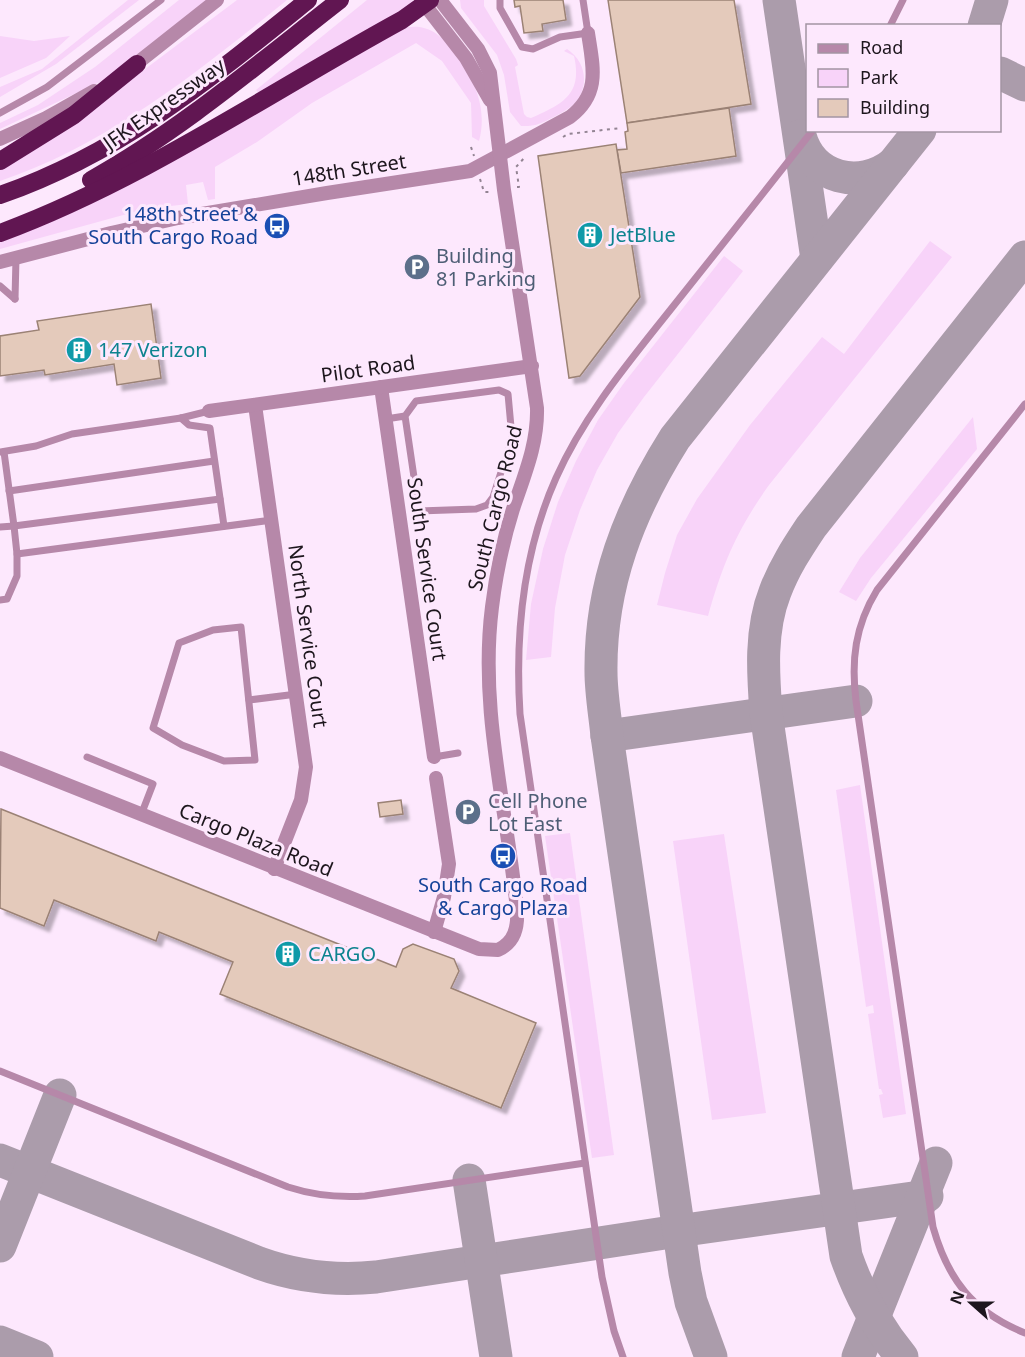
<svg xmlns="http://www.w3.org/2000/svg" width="1025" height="1357" viewBox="0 0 1025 1357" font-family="'Noto Sans',sans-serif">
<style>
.green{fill:#f8d3f9}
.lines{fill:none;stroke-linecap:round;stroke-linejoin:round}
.taxiway{stroke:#ab9cab;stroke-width:33}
.building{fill:#e4cabb;stroke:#9b8275;stroke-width:1.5;filter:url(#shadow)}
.path{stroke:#938493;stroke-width:2;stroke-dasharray:3 4.5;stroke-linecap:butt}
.lane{stroke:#b688a9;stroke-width:7}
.street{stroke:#b688a9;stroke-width:14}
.highway{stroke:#611652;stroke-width:18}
.labels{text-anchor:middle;stroke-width:6;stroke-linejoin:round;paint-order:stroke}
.street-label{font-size:20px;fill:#1d161d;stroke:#fde8fd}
.transit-label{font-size:20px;fill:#164399;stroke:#fde8fd;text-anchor:end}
.culture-label{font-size:20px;fill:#0d838f;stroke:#fde8fd;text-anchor:start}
.service-label{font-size:20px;fill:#4e5e75;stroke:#fde8fd;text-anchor:start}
</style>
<defs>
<filter id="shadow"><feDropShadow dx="5.5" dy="5.5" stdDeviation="1.5" flood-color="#0004"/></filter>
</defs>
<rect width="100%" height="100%" fill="#fde8fd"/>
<g class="green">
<polygon points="128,0 139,0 56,64 0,97 0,87 42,69"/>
<polygon points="179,0 209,0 159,40 102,81 0,129 0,123 38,105 95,67"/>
<path d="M237,0H287C199,71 109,144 0,181V168L68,127Z"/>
<polygon points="367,0 412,0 414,2 413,6 260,94 256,90"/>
<path d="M460,0H484V6L516,59L518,65L515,67L524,114L527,117L531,118C562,104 583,95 574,56L564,51L567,49C587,62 590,88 573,105C568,110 542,124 535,125C531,126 525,126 521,126L510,112L504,75L497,55L461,8Z"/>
<path d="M405,27C411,27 419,26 424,28C437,31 445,41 453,51C474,77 488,108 479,141L472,137L471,103L442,61L416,43L312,103L257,142L215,167V199L208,200L203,182L186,185L188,204L145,209L0,249V238Z"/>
<polygon points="0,36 34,41 70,36 46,58 0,78"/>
<path d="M930,241L952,257L769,485C737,530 723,563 708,616L657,605L665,573L677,535L697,499L750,425L822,337L844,354Z"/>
<polygon points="724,256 743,271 644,397 618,433 597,470 580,510 565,555 555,608 551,657 526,660 531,604 543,549 558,502 576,461 598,420 624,383"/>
<polygon points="973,417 977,449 871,578 856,601 839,592 860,558"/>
<polygon points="860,785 906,1114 883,1118 879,1095 883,1094 881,1089 879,1089 868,1014 874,1013 873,1005 866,1007 836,790"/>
<polygon points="570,833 614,1155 592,1158 545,836"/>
<polygon points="724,834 766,1113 712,1120 673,841"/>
</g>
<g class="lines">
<g class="taxiway">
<polyline points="779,0 817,259"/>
<polyline points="984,26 992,0"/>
<polyline points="1000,73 1025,85"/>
<path d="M800,136C812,179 860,190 893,164"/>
<polyline points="607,736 856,701"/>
<path d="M0,1160L259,1263C298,1277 335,1281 376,1277L678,1231L927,1196"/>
<polyline points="469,1180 496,1357"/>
<polyline points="0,1246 60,1095"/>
<polyline points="0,1342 37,1357"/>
<path d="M711,1357L691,1302L685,1273L607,736C605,715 601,693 601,672C600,585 629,511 675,438L920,130"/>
<polyline points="858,1357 936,1163"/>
<path d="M902,1357C876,1326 859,1293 846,1256L766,713C763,673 760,630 775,592C784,568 797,548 811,527L1025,257"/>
</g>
</g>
<g class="building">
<polygon points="514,0 563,0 566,20 542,24 543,31 524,33 520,6 515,7"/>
<polygon points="608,0 734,0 751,104 627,123"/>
<polygon points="729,108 736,156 621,173 617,150 627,149 625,132 628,131 627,123"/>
<polygon points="616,144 640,297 580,376 569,378 538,156"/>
<polygon points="151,304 161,378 117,385 114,364 45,375 44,370 0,376 0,336 39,330 37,321"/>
<polygon points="401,800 403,814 380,817 378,803"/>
<polygon points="1,809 396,967 403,949 413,944 454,959 459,971 451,988 536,1023 501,1108 220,994 233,962 159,932 156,941 54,900 44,926 0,908"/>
</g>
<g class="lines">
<g class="path">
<polyline points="563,137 568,134 621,128"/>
<polyline points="471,147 474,156"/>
<polyline points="480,179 484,192 491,192"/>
<polyline points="517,187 519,187 516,167 526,156"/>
</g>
<g class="lane">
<polyline points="500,0 500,8 522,47 533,49 560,37 588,33 583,0"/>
<polyline points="890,26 903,0"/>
<polyline points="0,113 47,87 161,0"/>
<polyline points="0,286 15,299"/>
<polyline points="15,299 16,258"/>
<path d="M1025,404L877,590C855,626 851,660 856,701L933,1227C948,1280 973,1312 1025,1333"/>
<polyline points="181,418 189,425 210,428 224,526"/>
<polyline points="386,419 405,416 416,401 499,390 508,394 512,438 493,497 487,505 476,509 419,511 405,416"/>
<polyline points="0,452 36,446 72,434 181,418 209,411"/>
<polyline points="4,452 14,526 220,499"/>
<polyline points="9,491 214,461"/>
<polyline points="0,527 14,526 17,554 272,520"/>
<polyline points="0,600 7,599 17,576 17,554"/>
<polygon points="241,627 255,760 224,761 182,745 153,728 179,643 213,630"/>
<polyline points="249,700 297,694"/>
<polyline points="87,757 153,784 141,815"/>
<polyline points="434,757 458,753"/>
<path d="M0,1071L288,1187C313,1195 337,1198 365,1196L585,1163"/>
<path d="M623,1357L614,1331L602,1277L520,714C515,634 523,552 556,478C584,415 629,362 671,309C719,249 766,190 813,130"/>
</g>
<g class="street">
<polyline points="421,0 466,58 490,100"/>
<polyline points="131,68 217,0"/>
<polyline points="0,139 46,118 94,91"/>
<path d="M0,262L111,233L178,218L327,193L470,171L570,117C601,93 593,67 588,33"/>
<polyline points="381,387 434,757"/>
<polyline points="255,405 306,767 301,800 274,869"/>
<polyline points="209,411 532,366"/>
<path d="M0,758L479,949L498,950C515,942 518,927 517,910C507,808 479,710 492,607C496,574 503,541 513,509C524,476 538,444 537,408L504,190L490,73L478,49L440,0"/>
<polyline points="434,932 444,897 449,864 436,778"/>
</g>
<g class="highway">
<polyline points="0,161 74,115 137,64"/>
<path d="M91,180C181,130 259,63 340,0"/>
<path d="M0,195C121,153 210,79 308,0"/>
<path d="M0,233C141,181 270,92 402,20L430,0"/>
</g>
</g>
<defs>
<symbol id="bus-disc" viewBox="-11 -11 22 22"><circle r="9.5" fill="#1a4fb4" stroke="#fde8fd"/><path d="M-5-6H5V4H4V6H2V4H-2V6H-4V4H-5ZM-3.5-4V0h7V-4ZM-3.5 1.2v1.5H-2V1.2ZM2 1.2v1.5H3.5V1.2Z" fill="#fff"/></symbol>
<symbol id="building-disc" viewBox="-11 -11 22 22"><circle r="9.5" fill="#0f9aa8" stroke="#fde8fd"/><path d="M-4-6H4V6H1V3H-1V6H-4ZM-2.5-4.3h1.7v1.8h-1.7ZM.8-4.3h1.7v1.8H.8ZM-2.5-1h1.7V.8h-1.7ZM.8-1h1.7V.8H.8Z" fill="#fff"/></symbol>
<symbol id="parking-disc" viewBox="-11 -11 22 22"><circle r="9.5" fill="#5c6f8a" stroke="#fde8fd"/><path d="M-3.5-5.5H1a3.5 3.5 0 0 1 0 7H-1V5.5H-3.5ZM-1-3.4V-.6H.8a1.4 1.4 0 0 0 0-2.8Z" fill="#fff"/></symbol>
</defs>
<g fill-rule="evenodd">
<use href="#bus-disc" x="262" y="211" width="30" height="30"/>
<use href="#building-disc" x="575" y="220" width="30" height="30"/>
<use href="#parking-disc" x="402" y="252" width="30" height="30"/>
<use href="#building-disc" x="64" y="335" width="30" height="30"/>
<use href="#parking-disc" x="453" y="797" width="30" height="30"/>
<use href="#bus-disc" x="488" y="841" width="30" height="30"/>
<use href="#building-disc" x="273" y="939" width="30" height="30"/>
</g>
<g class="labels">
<g class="street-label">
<text transform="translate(164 104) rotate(-35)" y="7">JFK Expressway</text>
<text transform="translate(349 170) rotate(-9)" y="7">148th Street</text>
<text transform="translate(368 369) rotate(-8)" y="7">Pilot Road</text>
<text transform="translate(495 508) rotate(-76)" y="7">South Cargo Road</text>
<text transform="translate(427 569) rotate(82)" y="7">South Service Court</text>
<text transform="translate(308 636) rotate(82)" y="7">North Service Court</text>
<text transform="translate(256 840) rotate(22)" y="7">Cargo Plaza Road</text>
</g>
<g class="transit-label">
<text x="258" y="221">148th Street &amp;<tspan x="258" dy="23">South Cargo Road</tspan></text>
<text x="503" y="892" text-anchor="middle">South Cargo Road<tspan x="503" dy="23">&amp; Cargo Plaza</tspan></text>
</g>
<g class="culture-label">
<text x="610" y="242">JetBlue</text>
<text x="98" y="357">147 Verizon</text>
<text x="308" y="961">CARGO</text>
</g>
<g class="service-label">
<text x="436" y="263">Building<tspan x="436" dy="23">81 Parking</tspan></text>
<text x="488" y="808">Cell Phone<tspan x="488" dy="23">Lot East</tspan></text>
</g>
</g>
<rect x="806" y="24" width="195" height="108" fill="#fde8fd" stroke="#a394a3" stroke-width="1.5"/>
<rect x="818" y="44" width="30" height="9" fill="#b688a9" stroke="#a394a3" stroke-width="1.5"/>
<text x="860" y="54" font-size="18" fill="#1d161d">Road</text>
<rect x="818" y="69" width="30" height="18" fill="#f8d3f9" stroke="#a394a3" stroke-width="1.5"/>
<text x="860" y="84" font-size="18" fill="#1d161d">Park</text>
<rect x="818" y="99" width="30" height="18" fill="#e4cabb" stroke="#a394a3" stroke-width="1.5"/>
<text x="860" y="114" font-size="18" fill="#1d161d">Building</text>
<g transform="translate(971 1303) rotate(291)" stroke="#fde8fd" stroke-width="4.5" paint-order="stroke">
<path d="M0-4.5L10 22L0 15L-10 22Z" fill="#1d161d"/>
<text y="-9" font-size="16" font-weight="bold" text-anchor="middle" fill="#1d161d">N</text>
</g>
</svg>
